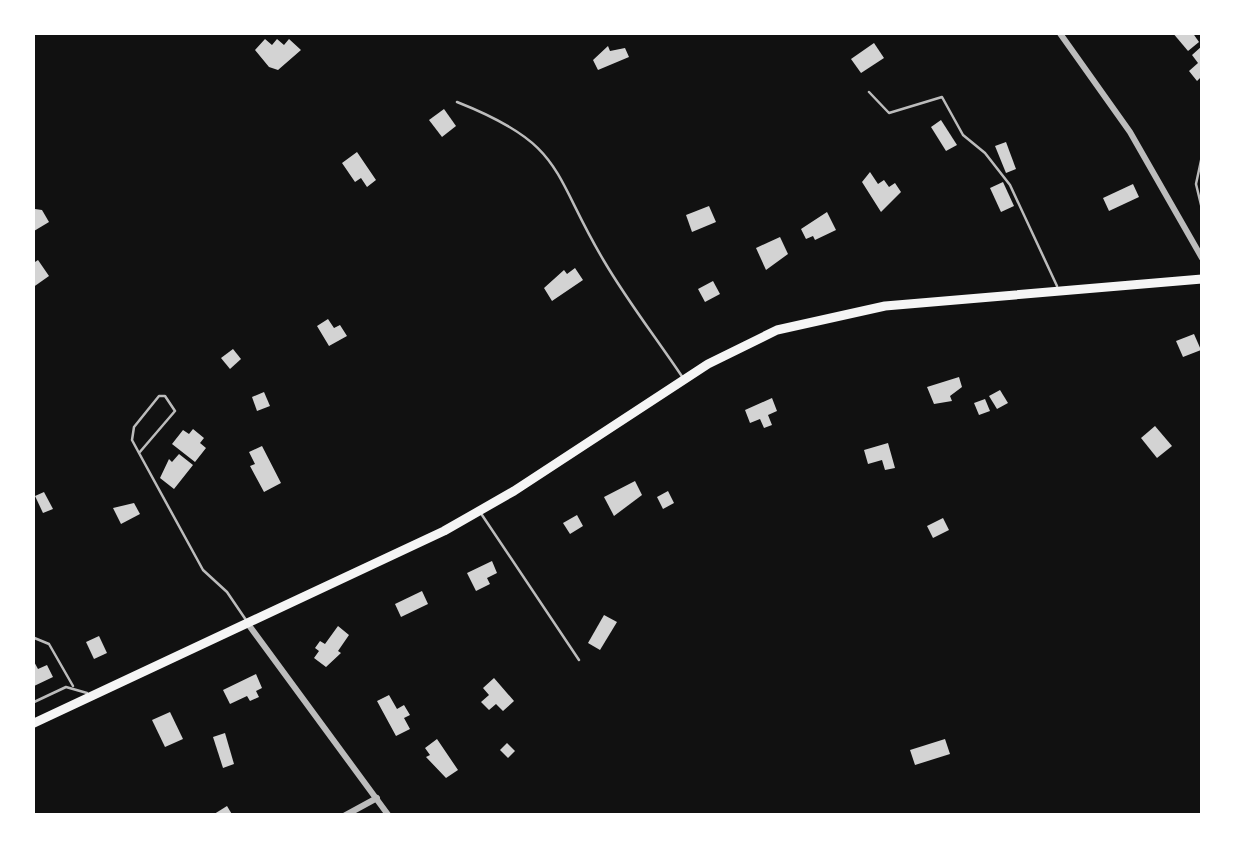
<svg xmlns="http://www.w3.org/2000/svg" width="1235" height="848" viewBox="0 0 1235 848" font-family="Spectral,serif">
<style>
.building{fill:#d3d3d3}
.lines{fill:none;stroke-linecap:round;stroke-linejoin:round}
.service{stroke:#bcbcbc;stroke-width:2.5}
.minor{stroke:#bcbcbc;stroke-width:6}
.secondary{stroke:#f5f5f5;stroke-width:9}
</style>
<rect width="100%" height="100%" fill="#111"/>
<g class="building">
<polygon points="1172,32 1192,32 1199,42 1188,51"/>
<polygon points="265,39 272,45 277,39 284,45 289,39 301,50 278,70 269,67 255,50"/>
<polygon points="874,43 884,58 861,73 851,59"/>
<polygon points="608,46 610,51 625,48 629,57 598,70 593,60"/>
<polygon points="1202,46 1202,76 1197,81 1189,71 1198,63 1192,55"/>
<polygon points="444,109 456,126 442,137 429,120"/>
<polygon points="941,120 957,145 946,151 931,127"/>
<polygon points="1006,142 1016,169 1006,173 995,146"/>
<polygon points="357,152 376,180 367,187 361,178 355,182 342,163"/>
<polygon points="870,172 878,184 884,180 889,187 895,183 901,192 881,212 862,182"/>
<polygon points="1003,182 1014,206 1001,212 990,188"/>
<polygon points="1133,184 1139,197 1109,211 1103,198"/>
<polygon points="709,206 716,222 692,232 686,215"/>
<polygon points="35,209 42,210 49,222 34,231"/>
<polygon points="827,212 836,230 815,240 813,236 806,239 801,229"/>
<polygon points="780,237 788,254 766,270 756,248"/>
<polygon points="38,260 49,276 32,288 32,264"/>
<polygon points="575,268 583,280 552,301 544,288 564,270 567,274"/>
<polygon points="713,281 720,294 705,302 698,289"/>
<polygon points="328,319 334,328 340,325 347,336 329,346 317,326"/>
<polygon points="1194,334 1201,350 1183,357 1176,341"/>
<polygon points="233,349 241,359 230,369 221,358"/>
<polygon points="959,377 962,387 950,396 952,401 934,404 927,387"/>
<polygon points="1000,390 1008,403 997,409 989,396"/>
<polygon points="264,392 270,406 257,411 252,397"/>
<polygon points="772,398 777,411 768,415 772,425 764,428 760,419 750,423 745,410"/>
<polygon points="985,399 990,411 979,415 974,403"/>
<polygon points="1155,426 1172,446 1157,458 1141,438"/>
<polygon points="193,429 204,438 200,443 206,448 195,462 172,444 183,430 189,434"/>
<polygon points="888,443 895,468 885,470 882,460 868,464 864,450"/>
<polygon points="262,446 281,483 264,492 250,466 255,464 249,452"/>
<polygon points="179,454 193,465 174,489 160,478 169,459 172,462"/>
<polygon points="635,481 642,495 614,516 604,497"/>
<polygon points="668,491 674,503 663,509 657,497"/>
<polygon points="44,492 53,509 43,513 35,496"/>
<polygon points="134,503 140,514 121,524 113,508"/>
<polygon points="577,515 583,526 570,534 563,523"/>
<polygon points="943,518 949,530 933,538 927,526"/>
<polygon points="492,561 497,573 487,578 490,584 476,591 467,573"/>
<polygon points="422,591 428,604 401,617 395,604"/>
<polygon points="604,615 617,622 600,650 588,643"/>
<polygon points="338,626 349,635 338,651 341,653 326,667 314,658 319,651 315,648 320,641 325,644"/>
<polygon points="99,636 107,653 94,659 86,642"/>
<polygon points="32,658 38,669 47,665 53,677 32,687"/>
<polygon points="256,674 262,688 256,691 259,697 250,701 247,696 230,704 223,690"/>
<polygon points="494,678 514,701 503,711 496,704 489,710 481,702 489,695 483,688"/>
<polygon points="389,695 397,709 404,705 410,715 404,718 410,729 396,736 377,701"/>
<polygon points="170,712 183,739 165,747 152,720"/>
<polygon points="225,733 234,764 223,768 213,737"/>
<polygon points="437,739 458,770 446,778 426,757 430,755 425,748"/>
<polygon points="945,739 950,754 915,765 910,750"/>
<polygon points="507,743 515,751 508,758 500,750"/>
<polygon points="227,806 233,816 211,816"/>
</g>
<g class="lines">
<g class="service">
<polyline points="869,92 889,113 942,97 963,135 985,153 1010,185 1057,286"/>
<path d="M457,102C566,145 551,172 604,261C628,302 657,339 683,378"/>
<polyline points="1202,156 1196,184 1202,209"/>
<polyline points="139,453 132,440 134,427 159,396 165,396 175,411 139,453 203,570 227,592 246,620"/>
<polyline points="480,512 579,660"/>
<polyline points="32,637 49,644 73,686"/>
<polyline points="32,703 66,687 87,693"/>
</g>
<g class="minor">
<polyline points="1059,32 1130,132 1202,258"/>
<polyline points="248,624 389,816"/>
<polyline points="344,816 377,798"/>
</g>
<polyline class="secondary" points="32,724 444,531 514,491 708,364 777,330 885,306 1202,279"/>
</g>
<rect width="1235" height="848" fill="none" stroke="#ffffff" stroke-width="70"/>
</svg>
